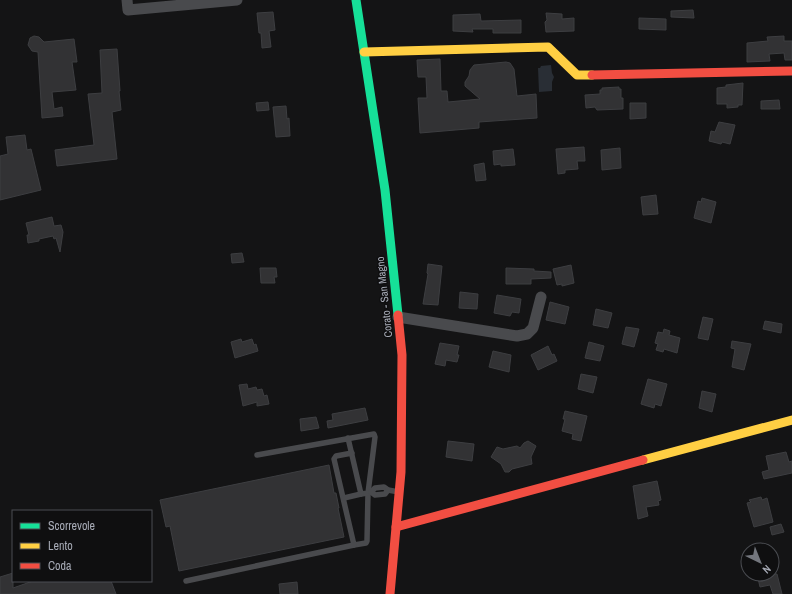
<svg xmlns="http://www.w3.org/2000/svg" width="792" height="594" viewBox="0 0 792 594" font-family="'Archivo Narrow',sans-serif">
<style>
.water{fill:#292e35}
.building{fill:#323234;stroke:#3d3e41}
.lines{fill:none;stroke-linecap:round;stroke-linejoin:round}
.lane{stroke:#494a4d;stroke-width:5.5}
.street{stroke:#494a4d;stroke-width:11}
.fast{stroke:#16e098;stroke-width:9}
.slow{stroke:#ffcf43;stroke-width:9}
.jam{stroke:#f24e42;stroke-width:9}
.labels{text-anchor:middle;stroke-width:3;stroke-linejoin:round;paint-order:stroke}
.street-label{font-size:11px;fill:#a6aab5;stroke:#0f0f10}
</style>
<rect width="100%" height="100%" fill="#141415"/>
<polygon class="water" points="551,65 552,73 554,77 552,82 552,91 539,92 538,68 540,68 541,66"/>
<g class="building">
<polygon points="693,10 694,18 671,17 671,11"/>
<polygon points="273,12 275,30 269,31 271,47 262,48 261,33 259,33 257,13"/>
<polygon points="546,13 562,14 562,19 574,18 574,31 546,32 545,22 547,20"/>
<polygon points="480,14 481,21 521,20 521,33 493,33 493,29 472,29 473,32 453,31 453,15"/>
<polygon points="639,18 666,19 666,30 639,29"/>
<polygon points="34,36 39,37 44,42 74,39 77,62 72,62 76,90 52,92 54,109 62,107 63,116 42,118 38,52 32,51 28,45 30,38"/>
<polygon points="784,36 784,41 792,41 792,60 785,60 784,53 769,54 770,61 747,62 747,43 768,41 767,37"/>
<polygon points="117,49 120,91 119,91 121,110 112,112 117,159 57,166 55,150 94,145 88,94 102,93 100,50"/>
<polygon points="440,59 441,91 447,91 448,102 480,99 465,86 465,82 469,76 470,70 474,65 506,62 510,63 514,69 517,96 536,94 537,118 479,122 479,128 420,133 418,98 427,98 426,77 418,77 417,60"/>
<polygon points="743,83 742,105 738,105 738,107 727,108 727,104 717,104 717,88 726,87 726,85"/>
<polygon points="619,87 619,89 621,89 621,98 623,98 623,109 597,110 595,107 586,108 585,95 600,94 600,90 602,90 602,88"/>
<polygon points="779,100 780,109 761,109 761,101"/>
<polygon points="268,102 269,110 257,111 256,103"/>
<polygon points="630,103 646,103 646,118 630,119"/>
<polygon points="286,106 287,119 289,118 290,136 276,137 273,107"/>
<polygon points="719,122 735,125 730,144 722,142 721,144 709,141 711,131 715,132"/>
<polygon points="25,135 27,150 31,149 41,190 0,200 0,156 8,154 6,137"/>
<polygon points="584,147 585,161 577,161 578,169 565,170 565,173 558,174 556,149"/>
<polygon points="620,148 621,168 602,170 601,150"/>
<polygon points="513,149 515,165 501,166 501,164 494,165 493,151"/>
<polygon points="484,163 486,180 476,181 474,165"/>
<polygon points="656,195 658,214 643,215 641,197"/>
<polygon points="702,198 716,202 711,223 694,218 698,201 701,202"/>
<polygon points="52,217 54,226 61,225 63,232 60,252 56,238 54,239 53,236 39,239 39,241 28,243 27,235 29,235 26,223"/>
<polygon points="242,253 244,262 232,263 231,254"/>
<polygon points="428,264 442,266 438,305 423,304 428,274 427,273"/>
<polygon points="571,265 574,283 562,286 562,284 557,285 553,269"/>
<polygon points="260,268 276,268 277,277 274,277 275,283 261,283"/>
<polygon points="506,268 534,269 534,271 551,272 551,278 531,279 531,284 506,284"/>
<polygon points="460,292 478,294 477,309 459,308"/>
<polygon points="497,295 521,299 519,313 512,312 510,316 494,313"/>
<polygon points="550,302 569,307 565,324 546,320"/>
<polygon points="596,309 612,313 608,328 593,325"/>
<polygon points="703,317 713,319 708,340 698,338"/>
<polygon points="765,321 782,324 781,333 763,329"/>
<polygon points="626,327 639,329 634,347 622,344"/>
<polygon points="664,329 670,331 669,335 680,338 677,353 664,349 663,352 656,350 658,344 655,343 658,332 663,333"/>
<polygon points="241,339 242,342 252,339 254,345 256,344 258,351 235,358 231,342"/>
<polygon points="732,341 751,344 744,370 732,367 735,349 731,348"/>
<polygon points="589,342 604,346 600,361 585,358"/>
<polygon points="440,343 459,346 457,355 459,355 457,362 446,360 445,366 435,364"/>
<polygon points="548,346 552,355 554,354 557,361 538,370 531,355"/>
<polygon points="493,351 511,355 509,372 489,367"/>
<polygon points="581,374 597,377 593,393 578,389"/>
<polygon points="648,379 667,384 661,406 655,404 654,408 641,404"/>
<polygon points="247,384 248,389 256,387 257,390 262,389 264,396 267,395 269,404 257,406 257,402 243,406 239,385"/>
<polygon points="702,391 716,394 712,412 699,408"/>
<polygon points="365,408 368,420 328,428 327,421 333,420 332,414"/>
<polygon points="565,411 587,416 581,441 572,439 573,434 562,431 565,419 563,419"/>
<polygon points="316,417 319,428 301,431 300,419"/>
<polygon points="448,441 474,444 472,461 446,457"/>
<polygon points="528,441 536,446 531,457 532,464 512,469 509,472 505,472 501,464 491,457 497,447 503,449 517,446 520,448 524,443"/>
<polygon points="786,452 789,462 792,461 792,473 764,479 762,472 769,470 766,456"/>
<polygon points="329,465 334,493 336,493 339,508 338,508 344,537 179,571 170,526 166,527 160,500"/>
<polygon points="657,481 661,500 658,501 659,505 646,507 648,516 638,519 633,486"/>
<polygon points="761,497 762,500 767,498 773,522 754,527 747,503 751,502 749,500"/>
<polygon points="781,524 784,532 772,535 770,527"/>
<polygon points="13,573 13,588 33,581 111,581 116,594 0,594 0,577"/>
<polygon points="757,574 777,574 782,594 773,594 770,585 760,587"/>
<polygon points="297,582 298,594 280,594 279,584"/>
</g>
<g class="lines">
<g class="lane">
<polyline points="352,453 336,456 334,459 354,545 366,543 367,541 368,493 371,492 375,488 384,487 388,490 399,492"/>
<polyline points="257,455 374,434 375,437 368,493 361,494 348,438"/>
<polyline points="371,492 375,495 385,494 388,490"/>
<polyline points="344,498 361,494"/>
<polyline points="186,581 354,545"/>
</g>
<g class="street">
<polyline points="127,0 128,10 237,0"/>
<polyline points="398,317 517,336 527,334 533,328 541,297"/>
</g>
<polyline class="fast" points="356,0 385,190 398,315"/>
<g class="slow">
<polyline points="364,52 548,47 577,75 592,75"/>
<polyline points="643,460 792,420"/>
</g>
<g class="jam">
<polyline points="592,75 792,71"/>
<polyline points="396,527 643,460"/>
<polyline points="390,594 401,472 402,355 398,315"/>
</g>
</g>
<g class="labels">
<g class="street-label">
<text transform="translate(384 297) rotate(-96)" y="4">Corato - San Magno</text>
</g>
</g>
<rect x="12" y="510" width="140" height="72" fill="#0f0f10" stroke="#4b4d52"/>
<rect x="20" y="523" width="20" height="6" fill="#16e098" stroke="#4b4d52"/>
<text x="48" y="530" font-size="12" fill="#a6aab5">Scorrevole</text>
<rect x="20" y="543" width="20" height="6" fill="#ffcf43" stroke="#4b4d52"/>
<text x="48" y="550" font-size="12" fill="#a6aab5">Lento</text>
<rect x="20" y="563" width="20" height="6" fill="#f24e42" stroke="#4b4d52"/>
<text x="48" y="570" font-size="12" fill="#a6aab5">Coda</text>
<g transform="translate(760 562) rotate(137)"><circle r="19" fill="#0f0f10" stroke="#4b4d52"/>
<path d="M0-3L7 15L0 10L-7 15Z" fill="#73767d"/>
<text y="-6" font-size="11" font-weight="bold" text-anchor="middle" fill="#a6aab5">N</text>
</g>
</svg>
